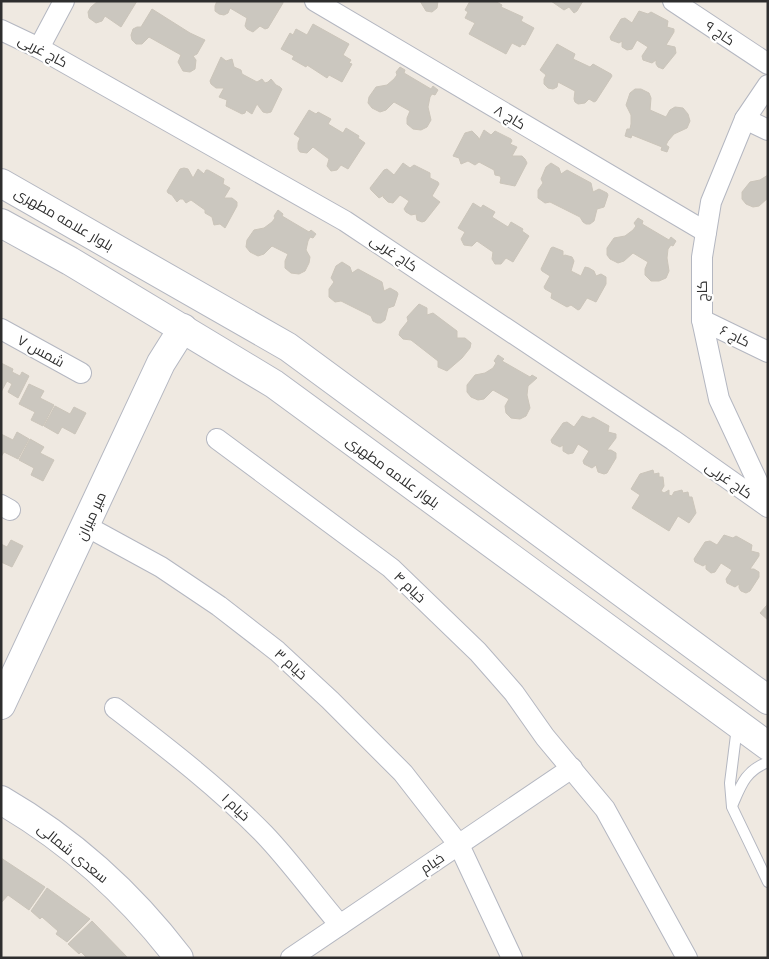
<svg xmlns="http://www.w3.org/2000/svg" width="769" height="959" viewBox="0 0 769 959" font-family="Poppins,Cairo,sans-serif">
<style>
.building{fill:#cbc7bf;stroke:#cbc5ba}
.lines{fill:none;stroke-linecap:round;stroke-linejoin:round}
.lane-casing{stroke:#b4b7c1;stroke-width:12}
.street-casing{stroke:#b4b7c1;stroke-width:22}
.secondary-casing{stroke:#b4b7c1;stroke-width:30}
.lane{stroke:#fff;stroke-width:10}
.street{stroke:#fff;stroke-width:20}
.secondary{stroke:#fff;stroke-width:28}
.labels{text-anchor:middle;stroke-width:4.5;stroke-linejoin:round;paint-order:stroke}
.street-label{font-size:14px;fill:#2e2e2e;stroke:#fff}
</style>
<rect width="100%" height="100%" fill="#efe9e1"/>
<g class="building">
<polygon points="98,1 137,1 121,27 105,16 102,21 96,23 89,18 88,12 91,7"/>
<polygon points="217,1 283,1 283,3 268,28 265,29 260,26 253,32 247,29 245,26 247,18 230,8 228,13 224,15 219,14 215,11 215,6"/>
<polygon points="420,1 438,1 437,8 432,12 426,11"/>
<polygon points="470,1 495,1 502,5 501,7 523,17 521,21 534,28 525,45 522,44 520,47 512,43 506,54 469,34 475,23 465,18 468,12 465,10"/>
<polygon points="551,1 583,1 577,11 574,13 569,7 564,10"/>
<polygon points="152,9 190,33 205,40 197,54 193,56 196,60 195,69 190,72 183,71 178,62 181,55 149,37 142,44 136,44 132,40 131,35 133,29 137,27 141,27"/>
<polygon points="639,11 648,14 651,12 668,21 667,27 674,29 674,32 666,45 675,47 676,53 663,69 658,67 656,64 656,60 652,63 643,60 642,56 648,47 637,40 632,49 627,50 622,47 622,41 619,43 611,40 610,37 621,19 625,18 632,23"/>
<polygon points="313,24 349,44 343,55 351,60 349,63 352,64 342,82 329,75 327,78 307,65 306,67 292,59 294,56 281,49 290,33 293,35 296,29 307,35"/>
<polygon points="557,44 575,54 573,59 590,67 593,64 611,74 612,76 596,101 594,102 589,99 585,103 578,104 575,102 574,99 575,91 558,82 557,87 553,89 548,88 544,84 544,79 546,75 540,70"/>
<polygon points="221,57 226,61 232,59 234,67 241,70 242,74 257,82 262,79 265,83 268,82 271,79 276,85 280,87 282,89 271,112 267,113 263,112 257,104 252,114 246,110 245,113 242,114 226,106 227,100 219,97 224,88 216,88 211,84 210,81"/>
<polygon points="400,67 405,70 404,73 431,89 433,86 438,90 435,95 432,94 430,97 428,107 431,120 427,127 421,130 413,129 407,124 407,118 410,111 394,102 386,110 380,112 372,108 368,103 369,97 376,87 387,85 394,79 397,75 396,72"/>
<polygon points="635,89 641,89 649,93 651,98 650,110 666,117 670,110 675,107 683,108 688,114 690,121 687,128 674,134 668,141 666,145 669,147 667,152 661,150 662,147 632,135 631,138 625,136 627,129 630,129 631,124 631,115 626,105 630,93"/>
<polygon points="309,110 316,114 318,112 331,119 328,124 343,133 346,128 359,136 358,138 365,143 348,169 341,165 337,170 331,171 327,166 329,159 313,147 307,153 300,152 298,149 298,143 300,138 294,134"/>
<polygon points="484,130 491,135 495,131 511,139 512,141 510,144 517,147 512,156 522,156 525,159 527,163 515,186 500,183 501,178 500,176 495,175 494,170 479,162 475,165 468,161 461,164 459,158 453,156 465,133 472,131 478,137 479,140"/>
<polygon points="403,163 410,168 414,165 430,173 430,178 438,182 439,184 432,196 440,202 425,221 422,222 417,220 416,214 411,215 406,212 404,209 409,201 400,195 393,203 388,202 383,197 384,195 379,198 371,190 370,188 384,170 387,169 394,175"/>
<polygon points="551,163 559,168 561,174 567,170 591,183 593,192 599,189 607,193 608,195 604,207 597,209 594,221 590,224 586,224 583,222 580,217 550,202 545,203 538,198 538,190 543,183 541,179 546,167"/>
<polygon points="184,168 188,169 193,178 198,169 204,174 206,170 208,170 224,179 223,184 230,188 224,198 232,198 237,202 237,206 225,228 220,224 214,225 212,217 205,213 205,210 191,200 186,203 183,199 180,199 177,202 172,195 168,193 167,191 180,169"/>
<polygon points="768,175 768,198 759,206 753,207 746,204 742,199 742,192 750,182 760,180"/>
<polygon points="473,203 481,208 483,205 495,212 492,217 508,227 511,222 523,229 522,231 529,236 513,262 506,258 501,264 495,264 492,259 493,252 477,241 472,246 464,245 461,239 465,232 458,228"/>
<polygon points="278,210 283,214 282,216 309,232 311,230 316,234 313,238 310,237 308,241 306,250 310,257 309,263 305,271 299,274 291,273 285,268 285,261 288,254 272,246 264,254 258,256 250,252 246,247 247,240 254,230 264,228 272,222 275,218 274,216"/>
<polygon points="638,218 643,221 642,224 669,240 671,237 676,241 673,246 671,245 668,249 667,258 669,271 666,278 659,281 651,281 645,275 645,269 648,262 633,253 624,261 618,263 610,259 607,255 607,248 614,238 625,236 633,230 636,226 634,223"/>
<polygon points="553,247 563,251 563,256 565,255 572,257 574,261 571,271 581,276 585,267 589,268 594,271 596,276 601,274 606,277 606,284 596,302 587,298 580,309 578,310 571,305 567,307 551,298 552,293 545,289 544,287 550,276 542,271 541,269 551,248"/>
<polygon points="342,262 350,267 352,273 358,269 382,282 384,291 390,288 397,292 398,294 394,306 388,308 385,320 381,323 377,323 373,321 371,316 341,301 335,302 329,297 329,289 334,282 331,278 336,266"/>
<polygon points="419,304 427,308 427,315 433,313 457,331 457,338 465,338 471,343 470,348 462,358 447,371 438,367 438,361 411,340 403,339 399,335 400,331 408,321 407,317"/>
<polygon points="498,355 504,359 502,361 530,377 532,375 537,378 528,386 527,395 530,408 526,416 520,419 511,418 506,413 505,406 509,399 493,390 484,399 478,400 471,397 467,392 467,385 475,375 485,373 493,368 496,363 494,361"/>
<polygon points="1,363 13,369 12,372 20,376 22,372 29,376 18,398 8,392 12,384 7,381 1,392"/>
<polygon points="29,384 44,391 40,398 54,405 43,426 31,420 35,412 19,404"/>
<polygon points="55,406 70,414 74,407 86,413 75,434 62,427 58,434 44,426"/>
<polygon points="582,416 590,419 593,417 609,426 608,432 616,434 616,438 607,450 611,450 616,453 616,458 607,473 604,474 598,472 596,465 592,468 584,464 583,461 589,451 578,444 573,453 568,454 563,451 563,445 560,447 552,443 551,440 563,423 567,422 574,427"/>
<polygon points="17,432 29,439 18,459 4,452 1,457 1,434 13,440"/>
<polygon points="30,439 44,447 40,453 54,460 43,481 31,475 34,468 19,460"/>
<polygon points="653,470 654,474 659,473 659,477 663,477 664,486 661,491 664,493 669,490 669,495 672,496 674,492 682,490 683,493 688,492 689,497 692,497 696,513 689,523 678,516 669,531 632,508 640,495 631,489 640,474"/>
<polygon points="724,535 733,538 736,536 752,545 751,551 759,553 759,556 750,569 754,569 759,572 759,577 750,591 746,593 741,591 739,588 739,584 735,587 727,583 726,579 732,570 721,563 715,572 711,573 706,569 706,564 703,566 695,562 694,559 705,542 710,541 717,545"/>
<polygon points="11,540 23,546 12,567 1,562 1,544 7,547"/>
<polygon points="768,597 768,620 760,613 767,605"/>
<polygon points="1,858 45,887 29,910 8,895 1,903"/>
<polygon points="47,888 90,919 67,942 56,934 58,931 42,917 40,919 31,911"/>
<polygon points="92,921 128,958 87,958 81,952 79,954 68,944"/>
</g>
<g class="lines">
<defs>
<g id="lane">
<polyline points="737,727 730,783 732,807 768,882"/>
<path d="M732,806C741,785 745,771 768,762"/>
</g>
<g id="street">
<polyline points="315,1 706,232"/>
<polyline points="673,1 768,64"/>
<polyline points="1,30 39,48 345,221 673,440 768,507"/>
<polyline points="39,48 64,1"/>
<polyline points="768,85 745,119 711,202 702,257 702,320 719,399 760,487 768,497"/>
<polyline points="745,119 768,130"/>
<polyline points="702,320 768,352"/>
<polyline points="1,329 81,373"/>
<polyline points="217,439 391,568 478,652 514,693 545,737 605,809 687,958"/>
<polyline points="1,505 10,510"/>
<polyline points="86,526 161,567 219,606 277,651 330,700 403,773 459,845 512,958"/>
<path d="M115,708C167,748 218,787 264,834C290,861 315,896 340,925"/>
<polyline points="291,958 572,768"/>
</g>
<g id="secondary">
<polyline points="1,183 288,347 768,700"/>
<polyline points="1,223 70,261 274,384 768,746"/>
<polyline points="1,705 161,363 183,328"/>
<path d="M1,800C70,840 131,895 179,958"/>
</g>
</defs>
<use href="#lane" class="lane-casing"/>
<use href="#street" class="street-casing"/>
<use href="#secondary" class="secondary-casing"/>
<use href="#lane" class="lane"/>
<use href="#street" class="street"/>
<use href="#secondary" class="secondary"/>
</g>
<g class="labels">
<g class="street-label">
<text transform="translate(720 33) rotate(34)" y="5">کاج ۹</text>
<text transform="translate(43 51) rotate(28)" y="5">کاج غربی</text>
<text transform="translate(510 117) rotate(31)" y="5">کاج ۸</text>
<text transform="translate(64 219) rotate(30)" y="5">بلوار علامه مطهری</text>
<text transform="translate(394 253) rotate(34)" y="5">کاج غربی</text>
<text transform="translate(702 291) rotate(-91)" y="5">کاج</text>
<text transform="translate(735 336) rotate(26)" y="5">کاج ۶</text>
<text transform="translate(41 351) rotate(29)" y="5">شمس ۷</text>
<text transform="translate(393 472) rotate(36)" y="5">بلوار علامه مطهری</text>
<text transform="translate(729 480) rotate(35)" y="5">کاج غربی</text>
<text transform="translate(91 516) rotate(-65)" y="5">میر میران</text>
<text transform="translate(410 587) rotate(44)" y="5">خیام ۴</text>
<text transform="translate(291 664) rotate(42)" y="5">خیام ۳</text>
<text transform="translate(236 807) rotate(44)" y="5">خیام ۱</text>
<text transform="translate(73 853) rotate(39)" y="5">سعدی شمالی</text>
<text transform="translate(432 863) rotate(-34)" y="5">خیام</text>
</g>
</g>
<rect width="769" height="959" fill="none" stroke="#2e2e2e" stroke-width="5"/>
</svg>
